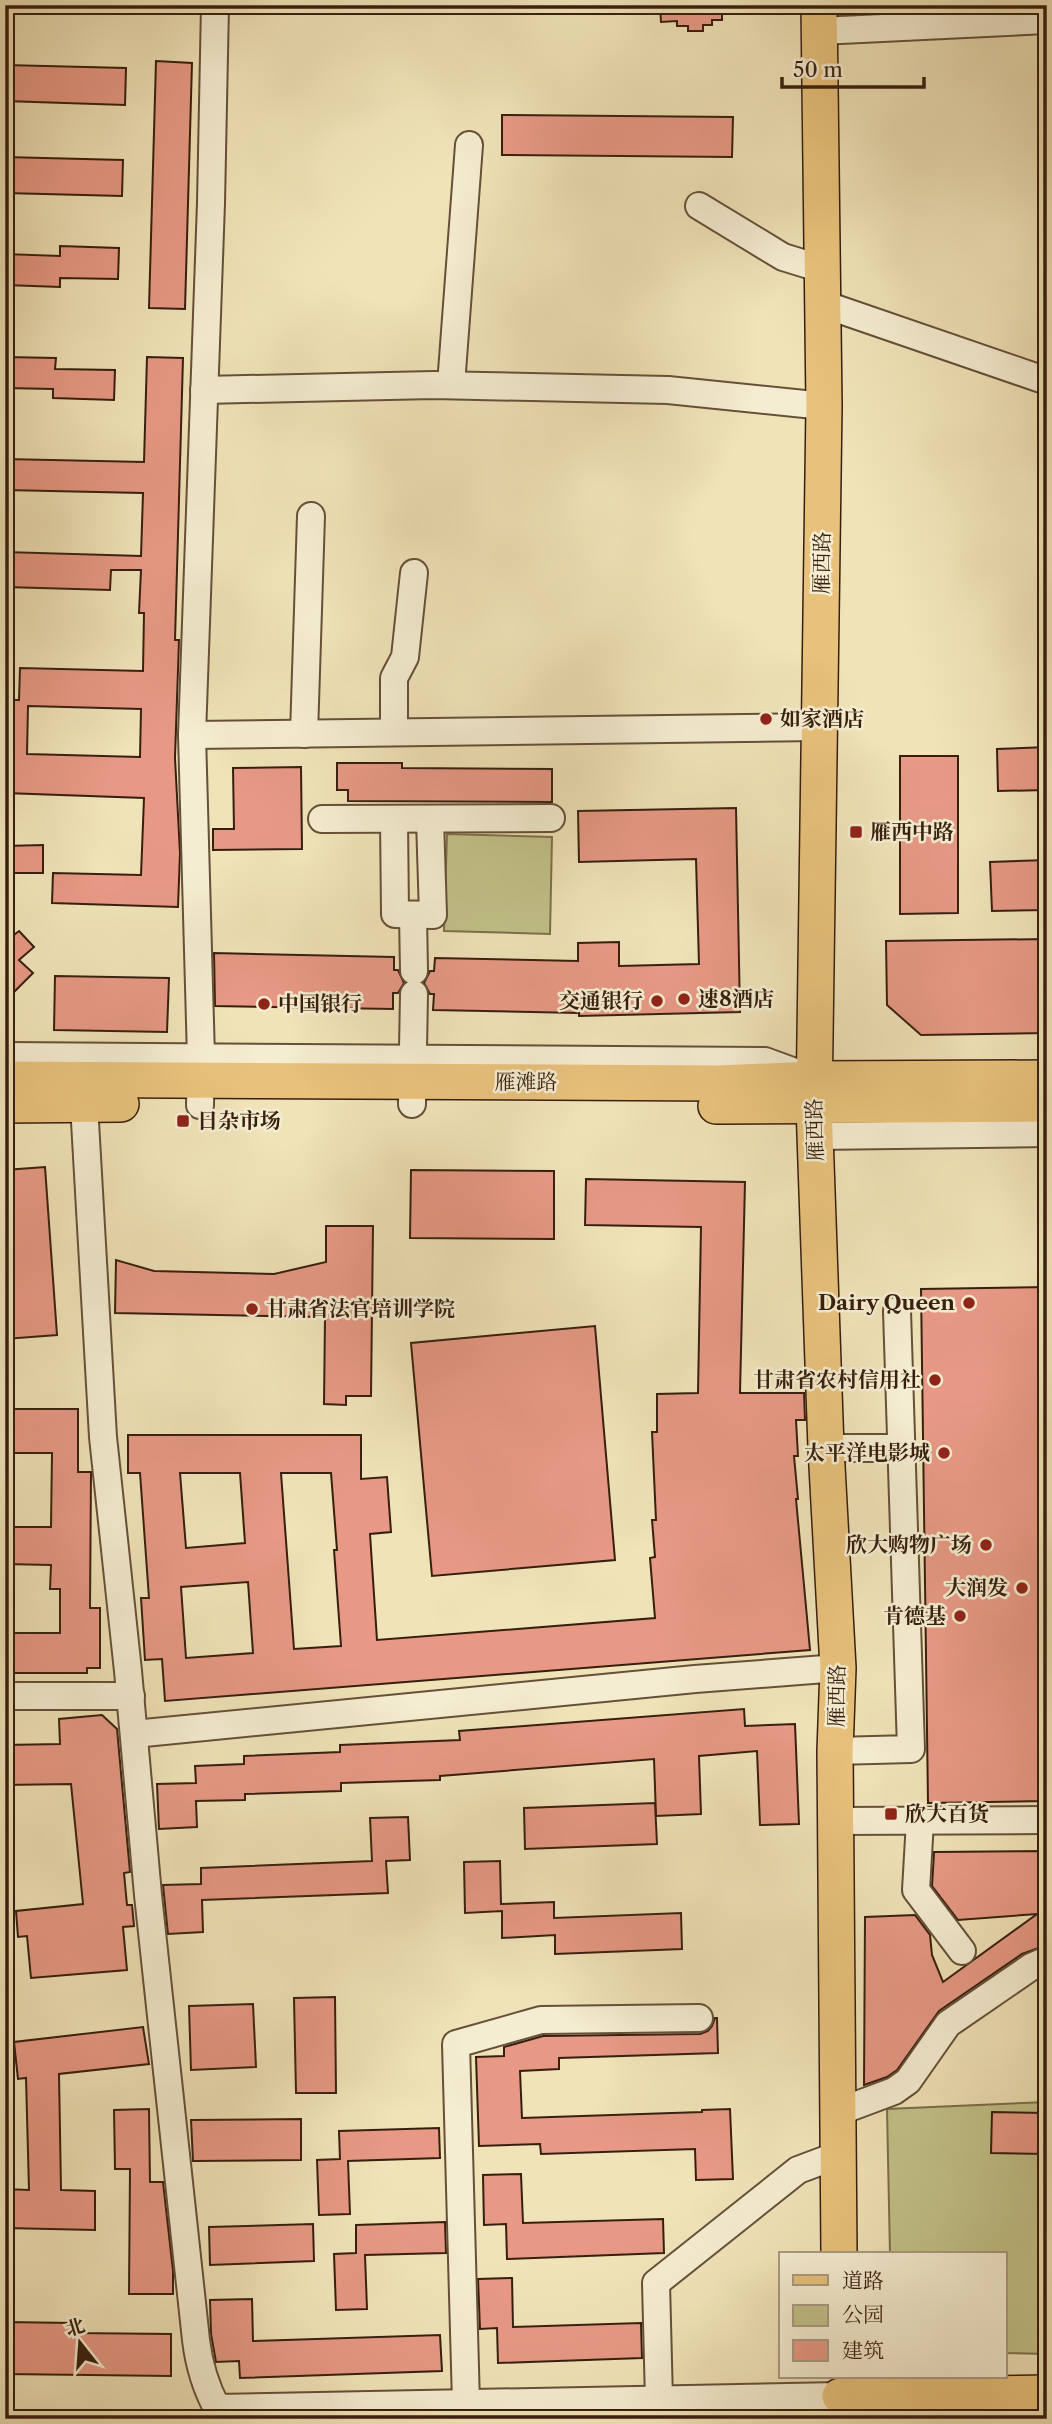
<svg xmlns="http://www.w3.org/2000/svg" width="1052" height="2424" viewBox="0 0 1052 2424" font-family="'Libre Caslon Text','Noto Serif SC',serif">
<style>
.green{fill:#c2c189;stroke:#7c704c;stroke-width:2}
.building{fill:#e79985;stroke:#371f0f;stroke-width:2;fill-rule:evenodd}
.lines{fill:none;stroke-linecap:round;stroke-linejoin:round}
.minor-casing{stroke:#655039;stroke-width:30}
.major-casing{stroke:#371f0f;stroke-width:38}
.minor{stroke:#f5edd1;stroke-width:26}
.major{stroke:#e8c27c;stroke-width:35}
.poi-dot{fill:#8f2418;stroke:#f5edd1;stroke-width:2.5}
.labels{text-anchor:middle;stroke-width:5;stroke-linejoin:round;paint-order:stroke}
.street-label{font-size:21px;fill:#371f0f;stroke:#f5edd1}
.poi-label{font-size:21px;font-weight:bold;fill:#371f0f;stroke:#f5edd1;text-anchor:start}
</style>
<rect width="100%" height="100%" fill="#f0e3b8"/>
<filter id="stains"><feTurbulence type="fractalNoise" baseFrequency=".00286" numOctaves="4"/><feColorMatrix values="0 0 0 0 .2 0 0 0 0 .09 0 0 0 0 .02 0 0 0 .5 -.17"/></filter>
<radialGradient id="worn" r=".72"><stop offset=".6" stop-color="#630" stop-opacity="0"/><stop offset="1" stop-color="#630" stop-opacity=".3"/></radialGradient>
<g class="green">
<polygon points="447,834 552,837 550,934 444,931"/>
<polygon points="1047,2102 1047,2354 1005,2353 1005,2254 890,2254 887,2109"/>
</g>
<g class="building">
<polygon points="660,5 722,5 722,20 712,20 712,25 703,25 703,31 688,31 688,26 677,26 677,21 661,22"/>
<polygon points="156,61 192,63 185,309 149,308"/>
<polygon points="5,65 126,68 125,105 5,101"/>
<polygon points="502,115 733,117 732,157 502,155"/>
<polygon points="5,157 123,160 122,196 5,193"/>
<polygon points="60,246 119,248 118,279 60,278 60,287 5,285 5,254 60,256"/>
<polygon points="5,357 56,358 55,369 115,370 114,400 53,398 53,389 5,388"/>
<path d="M147,357L183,358L175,640H179L175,758L180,853L178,907L52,903L53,873L141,875L144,798L5,793V700H19L20,668L143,671L144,613H139L141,570H111L110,590L5,587V552L141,556L143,493L5,490V459L144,462ZM28,706L141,709L140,757L27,754Z"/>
<polygon points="1047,747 1047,790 998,791 997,749"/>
<polygon points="900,756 958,756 958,913 900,914"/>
<polygon points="337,763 402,763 402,768 552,769 552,802 348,801 348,790 337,790"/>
<polygon points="301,767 302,849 213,850 213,829 234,829 233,768"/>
<polygon points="736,808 740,1012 579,1016 579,1013 433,1010 434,994 430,994 424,983 430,971 434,971 435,958 578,961 578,943 619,942 619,966 699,964 696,859 579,862 578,811"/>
<polygon points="43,845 43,873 5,873 5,846"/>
<polygon points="1047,860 1047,910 992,911 990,862"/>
<polygon points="19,931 34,947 19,960 33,973 5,1001 5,942"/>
<polygon points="1047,939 1047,1033 921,1035 887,1005 886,941"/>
<polygon points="214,953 394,957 394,970 398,970 404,983 398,993 393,993 393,1009 215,1006"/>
<polygon points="55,976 169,978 167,1032 54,1030"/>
<polygon points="45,1167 57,1335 5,1339 5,1170"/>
<polygon points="411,1170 554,1171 554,1239 410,1238"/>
<path d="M586,1179L745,1182L740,1393H804L805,1420H796L798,1456H794L798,1499H796L810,1650L165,1701L162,1659L145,1660L141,1598H149L140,1473H128V1435H361V1479L387,1477L391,1532L370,1534L377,1640L655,1618L650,1558L655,1557L652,1520H656L652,1432H657V1394L698,1393L701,1227L585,1225ZM180,1473H240L245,1543L186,1548ZM281,1473H331L337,1550H334L341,1646L294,1649ZM248,1582L253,1653L186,1658L181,1587Z"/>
<polygon points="326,1226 373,1226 371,1396 346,1396 346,1405 324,1404 325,1317 115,1313 116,1260 154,1271 274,1274 326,1262"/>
<polygon points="1047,1287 1047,1801 928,1803 921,1289"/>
<polygon points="595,1326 615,1560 432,1576 411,1343"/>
<polygon points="5,1409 78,1409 78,1472 91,1472 90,1608 100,1608 100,1668 87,1668 87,1673 5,1673 5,1636 14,1636 14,1633 60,1633 60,1589 50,1589 51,1565 5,1564 5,1527 51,1527 52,1453 5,1453"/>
<polygon points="744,1709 745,1726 795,1724 799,1824 760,1825 757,1751 699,1756 701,1814 656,1816 654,1759 440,1776 440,1780 341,1783 341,1791 245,1794 245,1800 196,1801 197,1827 159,1829 157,1784 196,1783 195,1766 244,1764 244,1756 340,1752 340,1745 460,1740 459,1731"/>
<polygon points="102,1715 117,1729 130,1872 124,1873 127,1905 132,1905 134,1926 123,1927 127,1970 31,1978 27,1936 18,1937 16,1911 83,1904 71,1784 5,1785 5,1745 60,1744 59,1719"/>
<polygon points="655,1803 657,1844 525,1849 524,1808"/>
<polygon points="408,1817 410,1860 386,1861 388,1893 202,1900 203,1932 168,1934 163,1885 201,1884 201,1868 372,1861 370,1818"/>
<polygon points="1047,1851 1047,1945 1022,1954 939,2011 897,2070 887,2077 864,2085 865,1917 915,1915 930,1935 932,1955 943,1982 1037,1914 958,1920 932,1886 934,1852"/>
<polygon points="500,1861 501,1904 554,1902 554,1918 681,1913 682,1949 555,1954 555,1935 502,1938 502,1911 465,1913 464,1862"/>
<polygon points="335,1997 336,2093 296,2093 294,1998"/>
<polygon points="253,2004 256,2067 191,2070 189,2006"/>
<polygon points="715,2018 717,2018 718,2053 559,2058 559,2069 520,2071 522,2118 702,2112 702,2110 730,2109 733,2179 696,2180 695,2149 541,2154 540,2144 479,2146 476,2057 504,2056 504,2047 543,2036 700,2034 708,2031 712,2026"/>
<polygon points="143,2027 149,2064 59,2074 61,2190 95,2191 95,2230 5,2228 5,2189 29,2190 26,2078 18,2079 14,2042"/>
<polygon points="149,2109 150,2182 163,2182 173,2271 173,2294 129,2294 130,2169 115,2169 114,2110"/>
<polygon points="992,2112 1047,2113 1047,2154 991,2153"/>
<polygon points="301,2119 301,2160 193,2161 191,2120"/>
<polygon points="439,2128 440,2158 348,2161 350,2214 319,2215 317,2160 340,2159 339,2131"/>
<polygon points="521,2174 523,2223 663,2219 664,2253 507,2259 506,2224 484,2225 483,2175"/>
<polygon points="445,2222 446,2253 365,2255 367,2309 336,2310 334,2254 356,2253 356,2225"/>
<polygon points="313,2224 314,2261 210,2265 209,2227"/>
<polygon points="512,2278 513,2327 641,2323 642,2358 498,2363 497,2328 480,2329 478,2279"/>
<polygon points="252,2299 253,2341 440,2335 442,2371 240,2378 239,2361 216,2362 211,2334 210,2300"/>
<polygon points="5,2322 73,2323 73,2333 171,2334 171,2376 5,2374"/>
</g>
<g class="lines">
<defs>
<g id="minor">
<polyline points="820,31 1047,20"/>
<polyline points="699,206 783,257 822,269"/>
<polyline points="823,304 1047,381"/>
<polyline points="451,385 469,145"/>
<polyline points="204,390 434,385 668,390 824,406"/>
<polyline points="394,732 394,678 405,657 414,573"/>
<polyline points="304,734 311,516"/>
<polyline points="192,735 819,727"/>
<polyline points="322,819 551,818"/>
<polyline points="394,819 395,914 433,915 430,819"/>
<polyline points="413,915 414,971"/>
<polyline points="5,1056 765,1061 806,1076"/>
<path d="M84,1104L103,1437L128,1671L148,1895L196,2340C199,2365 205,2386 217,2408"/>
<polyline points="412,1104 414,994"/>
<polyline points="200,1105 201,1058 192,735 211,203 215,5"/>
<polyline points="815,1136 1047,1133"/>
<polyline points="826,1448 901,1448"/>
<polyline points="5,1696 131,1696"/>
<polyline points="134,1734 695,1679 838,1668"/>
<polyline points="835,1751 911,1749 897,1311"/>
<polyline points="836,1821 1047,1820"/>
<polyline points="920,1821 916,1890 962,1951"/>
<polyline points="838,2112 894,2091 908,2081 948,2024 1031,1967 1047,1960"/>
<polyline points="659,2400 656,2283 798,2170 838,2155"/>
<polyline points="466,2403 456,2044 541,2020 699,2018"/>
<polyline points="217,2408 840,2396"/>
</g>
<g id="major">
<polyline points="819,5 824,406 814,1106 826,1448 838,1668 835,1751 839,2254"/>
<polyline points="5,1079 719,1083 814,1079 1047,1078"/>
<polyline points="5,1105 121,1104"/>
<polyline points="716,1106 1047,1104"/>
<polyline points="840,2396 1047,2393"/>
</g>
</defs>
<use href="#minor" class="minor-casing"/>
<use href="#major" class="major-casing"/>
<use href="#minor" class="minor"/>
<use href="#major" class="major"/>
</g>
<g class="poi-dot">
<circle cx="766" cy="719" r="7"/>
<rect x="849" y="825" width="14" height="14" rx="3.5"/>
<circle cx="684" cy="999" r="7"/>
<circle cx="657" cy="1001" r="7"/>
<circle cx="264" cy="1004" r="7"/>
<rect x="176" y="1114" width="14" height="14" rx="3.5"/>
<circle cx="969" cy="1303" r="7"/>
<circle cx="252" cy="1309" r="7"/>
<circle cx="935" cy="1380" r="7"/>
<circle cx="944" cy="1453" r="7"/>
<circle cx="986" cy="1545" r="7"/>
<circle cx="1022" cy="1588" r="7"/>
<circle cx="960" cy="1616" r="7"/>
<rect x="884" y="1807" width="14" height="14" rx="3.5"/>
</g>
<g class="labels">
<g class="street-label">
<text transform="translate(822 563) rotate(-89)" y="7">雁西路</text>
<text x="526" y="1089">雁滩路</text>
<text transform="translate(815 1130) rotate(-92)" y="7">雁西路</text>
<text transform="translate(837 1696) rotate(-89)" y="7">雁西路</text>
</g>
<g class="poi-label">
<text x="780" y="726">如家酒店</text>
<text x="870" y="839">雁西中路</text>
<text x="698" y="1006">速8酒店</text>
<text x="643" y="1008" text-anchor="end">交通银行</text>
<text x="278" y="1011">中国银行</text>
<text x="197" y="1128">日杂市场</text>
<text x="955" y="1310" text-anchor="end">Dairy Queen</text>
<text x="266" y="1316">甘肃省法官培训学院</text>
<text x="921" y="1387" text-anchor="end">甘肃省农村信用社</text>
<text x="930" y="1460" text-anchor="end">太平洋电影城</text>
<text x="972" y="1552" text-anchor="end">欣大购物广场</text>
<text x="1008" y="1595" text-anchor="end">大润发</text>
<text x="946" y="1623" text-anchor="end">肯德基</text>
<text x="905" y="1821">欣大百货</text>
</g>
</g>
<rect width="1052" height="2424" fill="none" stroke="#f0e3b8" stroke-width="28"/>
<rect x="7" y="7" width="1038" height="2410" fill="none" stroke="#371f0f" stroke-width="3.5"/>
<rect x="14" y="14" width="1024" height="2396" fill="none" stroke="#371f0f" stroke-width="2"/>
<rect x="779" y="2252" width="228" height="126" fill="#f5edd1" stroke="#a99b83" stroke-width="2"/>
<rect x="793" y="2275" width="35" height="10" fill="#e8c27c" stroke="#a99b83" stroke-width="2"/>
<text x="842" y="2288" font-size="21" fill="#371f0f">道路</text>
<rect x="793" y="2305" width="35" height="21" fill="#c2c189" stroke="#a99b83" stroke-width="2"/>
<text x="842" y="2322" font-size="21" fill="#371f0f">公园</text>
<rect x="793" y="2340" width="35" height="21" fill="#e79985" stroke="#a99b83" stroke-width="2"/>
<text x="842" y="2358" font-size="21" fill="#371f0f">建筑</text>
<g transform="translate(80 2343) rotate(343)" stroke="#f5edd1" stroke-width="5" paint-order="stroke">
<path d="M0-5L12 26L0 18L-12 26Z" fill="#371f0f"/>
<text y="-10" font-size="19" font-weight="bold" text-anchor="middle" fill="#371f0f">北</text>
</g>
<path d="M782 77v10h142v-10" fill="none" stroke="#371f0f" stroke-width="3.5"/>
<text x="793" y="77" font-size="21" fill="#371f0f" stroke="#f5edd1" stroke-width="5" paint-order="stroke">50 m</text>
<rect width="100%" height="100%" filter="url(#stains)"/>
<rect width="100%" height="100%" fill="url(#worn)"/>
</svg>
